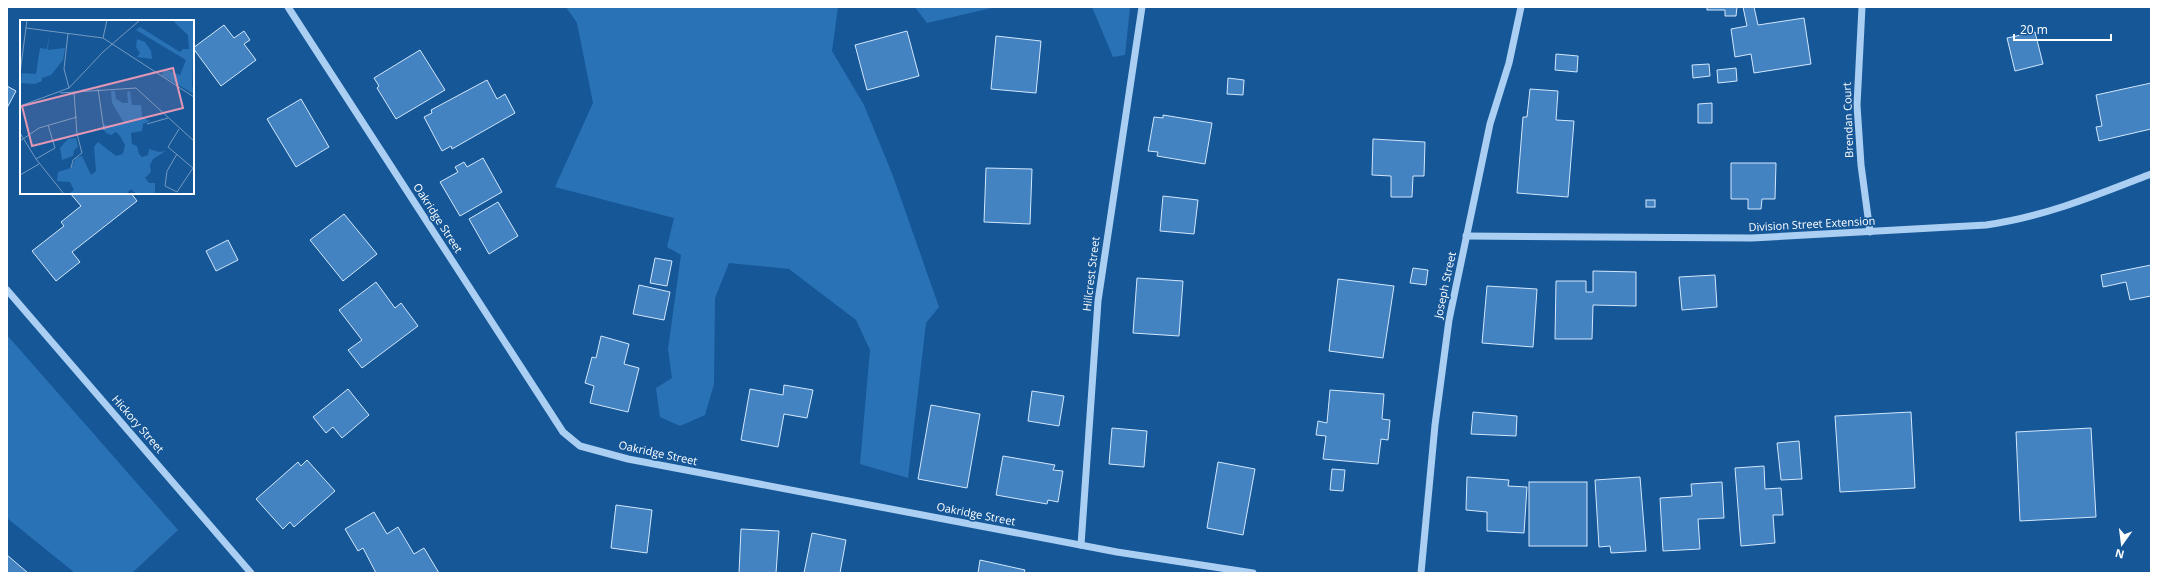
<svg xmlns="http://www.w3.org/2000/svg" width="2158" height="580" viewBox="0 0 2158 580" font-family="'Open Sans',sans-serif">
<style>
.green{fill:#2a72b6}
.building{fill:#4483c1;stroke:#d2e7fc}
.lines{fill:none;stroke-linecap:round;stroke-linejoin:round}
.minor{stroke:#aacff2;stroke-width:7}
.labels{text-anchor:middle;stroke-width:3.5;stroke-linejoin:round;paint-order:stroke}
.street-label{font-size:11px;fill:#fff;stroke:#165798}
.inset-road{fill:none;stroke:#739ac1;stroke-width:1}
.view{fill:#e497b5;fill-opacity:0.15;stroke:#e497b5;stroke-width:2}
.inset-edge{fill:none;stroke:#fff;stroke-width:2}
</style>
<rect width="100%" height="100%" fill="#165798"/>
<g class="green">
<polygon points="566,7 838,7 832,51 864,105 893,176 939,307 926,323 908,478 860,464 870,350 856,320 789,269 729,263 715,298 714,384 705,415 680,426 660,417 656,388 672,378 668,349 681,255 667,247 674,218 555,187 593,103 577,23"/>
<polygon points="915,7 996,7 927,23"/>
<polygon points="1092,7 1130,7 1125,55 1113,57"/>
<polygon points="7,335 178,530 132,573 75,573 7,518"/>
</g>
<g class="building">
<polygon points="1707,7 1737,7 1736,16 1725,16 1725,10 1707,10"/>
<polygon points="1743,7 1754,7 1758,25 1804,18 1811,64 1754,73 1751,54 1735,57 1731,29 1747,26"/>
<polygon points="224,25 234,38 244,31 250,40 244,44 256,60 221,86 193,48"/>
<polygon points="907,31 919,76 867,90 855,45"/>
<polygon points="2035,32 2043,64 2015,71 2007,38"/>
<polygon points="996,36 1041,41 1036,93 991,89"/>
<polygon points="420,50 445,90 396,119 377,88 379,86 374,78"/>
<polygon points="1556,54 1578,56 1577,72 1555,70"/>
<polygon points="1709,64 1710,76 1693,78 1692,65"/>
<polygon points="1736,68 1737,81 1718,83 1717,70"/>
<polygon points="1228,78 1244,80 1243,95 1227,94"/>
<polygon points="487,80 497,99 505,94 515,113 452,149 451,146 442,151 424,117 432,113 431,110"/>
<polygon points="2151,83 2151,129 2099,141 2096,127 2102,126 2096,95"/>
<polygon points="7,86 16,91 7,108"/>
<polygon points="1530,89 1558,91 1556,120 1574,121 1568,197 1517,193 1523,117 1527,117"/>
<polygon points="301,99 329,147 296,167 267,119"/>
<polygon points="1712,103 1712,123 1698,123 1698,104"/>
<polygon points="1163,115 1212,123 1205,164 1157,156 1158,152 1148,151 1154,117 1163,118"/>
<polygon points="1373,139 1425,142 1424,176 1413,176 1412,197 1391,197 1391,176 1372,175"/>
<polygon points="483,158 502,192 460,216 440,182 458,172 455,167 464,162 467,167"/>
<polygon points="1731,163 1776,163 1775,199 1762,199 1761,209 1748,209 1748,199 1731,199"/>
<polygon points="986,168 1032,169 1030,224 984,222"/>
<polygon points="70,193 131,193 137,201 72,252 80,262 56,281 32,251 64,226 61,222 81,206"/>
<polygon points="1163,196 1198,200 1194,234 1160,231"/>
<rect x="1646" y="200" width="9" height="7"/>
<polygon points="498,202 518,236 489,254 469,219"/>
<polygon points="344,214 377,254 343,281 310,240"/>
<polygon points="228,240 238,260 216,271 206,251"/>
<polygon points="655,258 672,261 667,286 650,283"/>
<polygon points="2151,265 2151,296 2130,300 2126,282 2103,287 2101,275"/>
<polygon points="1413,268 1428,270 1426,285 1410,283"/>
<polygon points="1593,271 1636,272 1636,306 1593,305 1592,339 1555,339 1556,281 1586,281 1586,292 1593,292"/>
<polygon points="1715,275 1717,307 1682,310 1679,277"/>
<polygon points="1137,278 1183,281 1179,336 1133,333"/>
<polygon points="1338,279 1394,286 1383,358 1329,351"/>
<polygon points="376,282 395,308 401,303 418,326 362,368 348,350 362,340 339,310"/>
<polygon points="639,285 670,292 664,320 633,314"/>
<polygon points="1487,286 1537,289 1533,347 1482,343"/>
<polygon points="601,336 629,344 624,364 639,368 628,412 590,403 594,386 585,383 592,357 596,358"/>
<polygon points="784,385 813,390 807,418 784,414 778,447 741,440 750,389 783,395"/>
<polygon points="348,389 369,415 342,438 333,427 326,433 313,417"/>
<polygon points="1330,390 1384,394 1382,419 1390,420 1388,440 1381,439 1378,464 1323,459 1326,436 1316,435 1318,421 1327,423"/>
<polygon points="1032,391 1064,396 1059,426 1028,421"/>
<polygon points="931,405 980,414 967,488 918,479"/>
<polygon points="1473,412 1517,416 1516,436 1471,434"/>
<polygon points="1911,412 1915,488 1840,492 1835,416"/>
<polygon points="1112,428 1147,431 1144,467 1109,464"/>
<polygon points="2091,428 2096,517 2020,521 2016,432"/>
<polygon points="1799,441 1802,479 1781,480 1777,443"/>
<polygon points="1003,456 1055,465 1053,470 1063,471 1058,502 1048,500 1047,504 996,495"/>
<polygon points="307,460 335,491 294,527 290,522 283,529 256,499 298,462 301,466"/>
<polygon points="1218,462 1255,469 1243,535 1207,528"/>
<polygon points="1764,466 1765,489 1781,488 1783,515 1773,515 1775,543 1741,546 1735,468"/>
<polygon points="1332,469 1345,470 1343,491 1330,490"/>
<polygon points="1467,477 1509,480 1508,486 1527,487 1524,533 1487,531 1487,512 1466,510"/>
<polygon points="1640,477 1646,551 1611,553 1610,546 1599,547 1595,480"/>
<rect x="1529" y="482" width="58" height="64"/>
<polygon points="1722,482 1724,518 1698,519 1700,549 1663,551 1660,498 1692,496 1691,484"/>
<polygon points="616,505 652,510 647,553 611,548"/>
<polygon points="374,512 387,534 398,527 414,554 424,548 439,573 376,573 363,548 358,551 345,529"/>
<polygon points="741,529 779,531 776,573 739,573"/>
<polygon points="812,533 846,540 840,573 804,573"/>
<polygon points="7,555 28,573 7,573"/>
<polygon points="980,560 1025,570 1024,573 978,573"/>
</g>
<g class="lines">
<g class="minor">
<polyline points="288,7 563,432 580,446 628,459 1117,552 1253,573"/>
<polyline points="1862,7 1857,105 1861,165 1870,232"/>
<path d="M1466,236L1752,238L1986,225C2044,217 2097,195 2151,174"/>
<polyline points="7,290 251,573"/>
<polyline points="1081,545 1098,301 1142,7"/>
<polyline points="1421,573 1435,425 1449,320 1490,124 1509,63 1521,7"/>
</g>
</g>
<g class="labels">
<g class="street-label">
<text transform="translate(1848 120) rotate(-92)" y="4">Brendan Court</text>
<text transform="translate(438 218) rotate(57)" y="4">Oakridge Street</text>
<text transform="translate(1812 224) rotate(-3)" y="4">Division Street Extension</text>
<text transform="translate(1091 274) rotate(-83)" y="4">Hillcrest Street</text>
<text transform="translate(1445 285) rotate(-78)" y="4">Joseph Street</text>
<text transform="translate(138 424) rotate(49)" y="4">Hickory Street</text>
<text transform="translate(658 453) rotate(12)" y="4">Oakridge Street</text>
<text transform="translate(976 514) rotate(11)" y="4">Oakridge Street</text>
</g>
</g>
<g transform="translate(20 20)">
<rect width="174" height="174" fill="#165798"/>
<path d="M152,0H174L172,65L174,74L141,55L145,49L160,55L166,40L116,10L120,7L160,32L163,29H169L168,15ZM29,13L28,30L45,28L43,40L31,55L22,58V61L15,64L1,63L2,53L16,54L20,28L27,29ZM117,19L125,22L131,31L132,39L117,37L120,33L116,27ZM91,71H95L96,79L103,83H108L107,72L110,71L112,85H121L122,97L130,101L123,104L122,111L111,113L112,124L117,126L119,134L122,137L128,135L129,129L139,132L146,131L133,139L130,145L131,152L125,158L129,163H135V173L116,174L111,169L106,174H49L54,170L50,162L37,161L38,152L51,148L56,138L62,136L71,155L76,151L74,127L78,122L96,136L103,134L105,125L100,116L96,112L91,115L86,113L84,110V104L89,107L104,103L92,83ZM56,118L58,127L54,130L53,136L42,140L40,128L48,119Z" fill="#2a72b6"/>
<path class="inset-road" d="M6,8L83,18L174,77M48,13L44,49L49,68M83,18L87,0M0,53L7,0M78,69L84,110M40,73L116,68L174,121M0,86L49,68L83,32L120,0M127,104L148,98M159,109L148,127L174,149M0,113L16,139L44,174M0,121L19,108L57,97M157,134L147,151L145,166L157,172L173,148M16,139L35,128L28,105M51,148L53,140L62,133L57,114L54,72M0,155L19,144"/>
<path class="view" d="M153,48L163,88L12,126L2,86Z"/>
<rect width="174" height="174" class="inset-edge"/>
</g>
<rect width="2158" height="580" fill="none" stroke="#ffffff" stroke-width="16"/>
<g transform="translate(2122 544) rotate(194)" stroke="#165798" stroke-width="3" paint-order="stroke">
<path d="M0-3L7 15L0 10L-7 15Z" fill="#ffffff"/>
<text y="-6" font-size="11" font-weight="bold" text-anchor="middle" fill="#ffffff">N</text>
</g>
<path d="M2014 34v6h97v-6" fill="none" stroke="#ffffff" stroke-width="2"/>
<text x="2020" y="34" font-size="12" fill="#ffffff" stroke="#165798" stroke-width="3" paint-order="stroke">20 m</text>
</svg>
